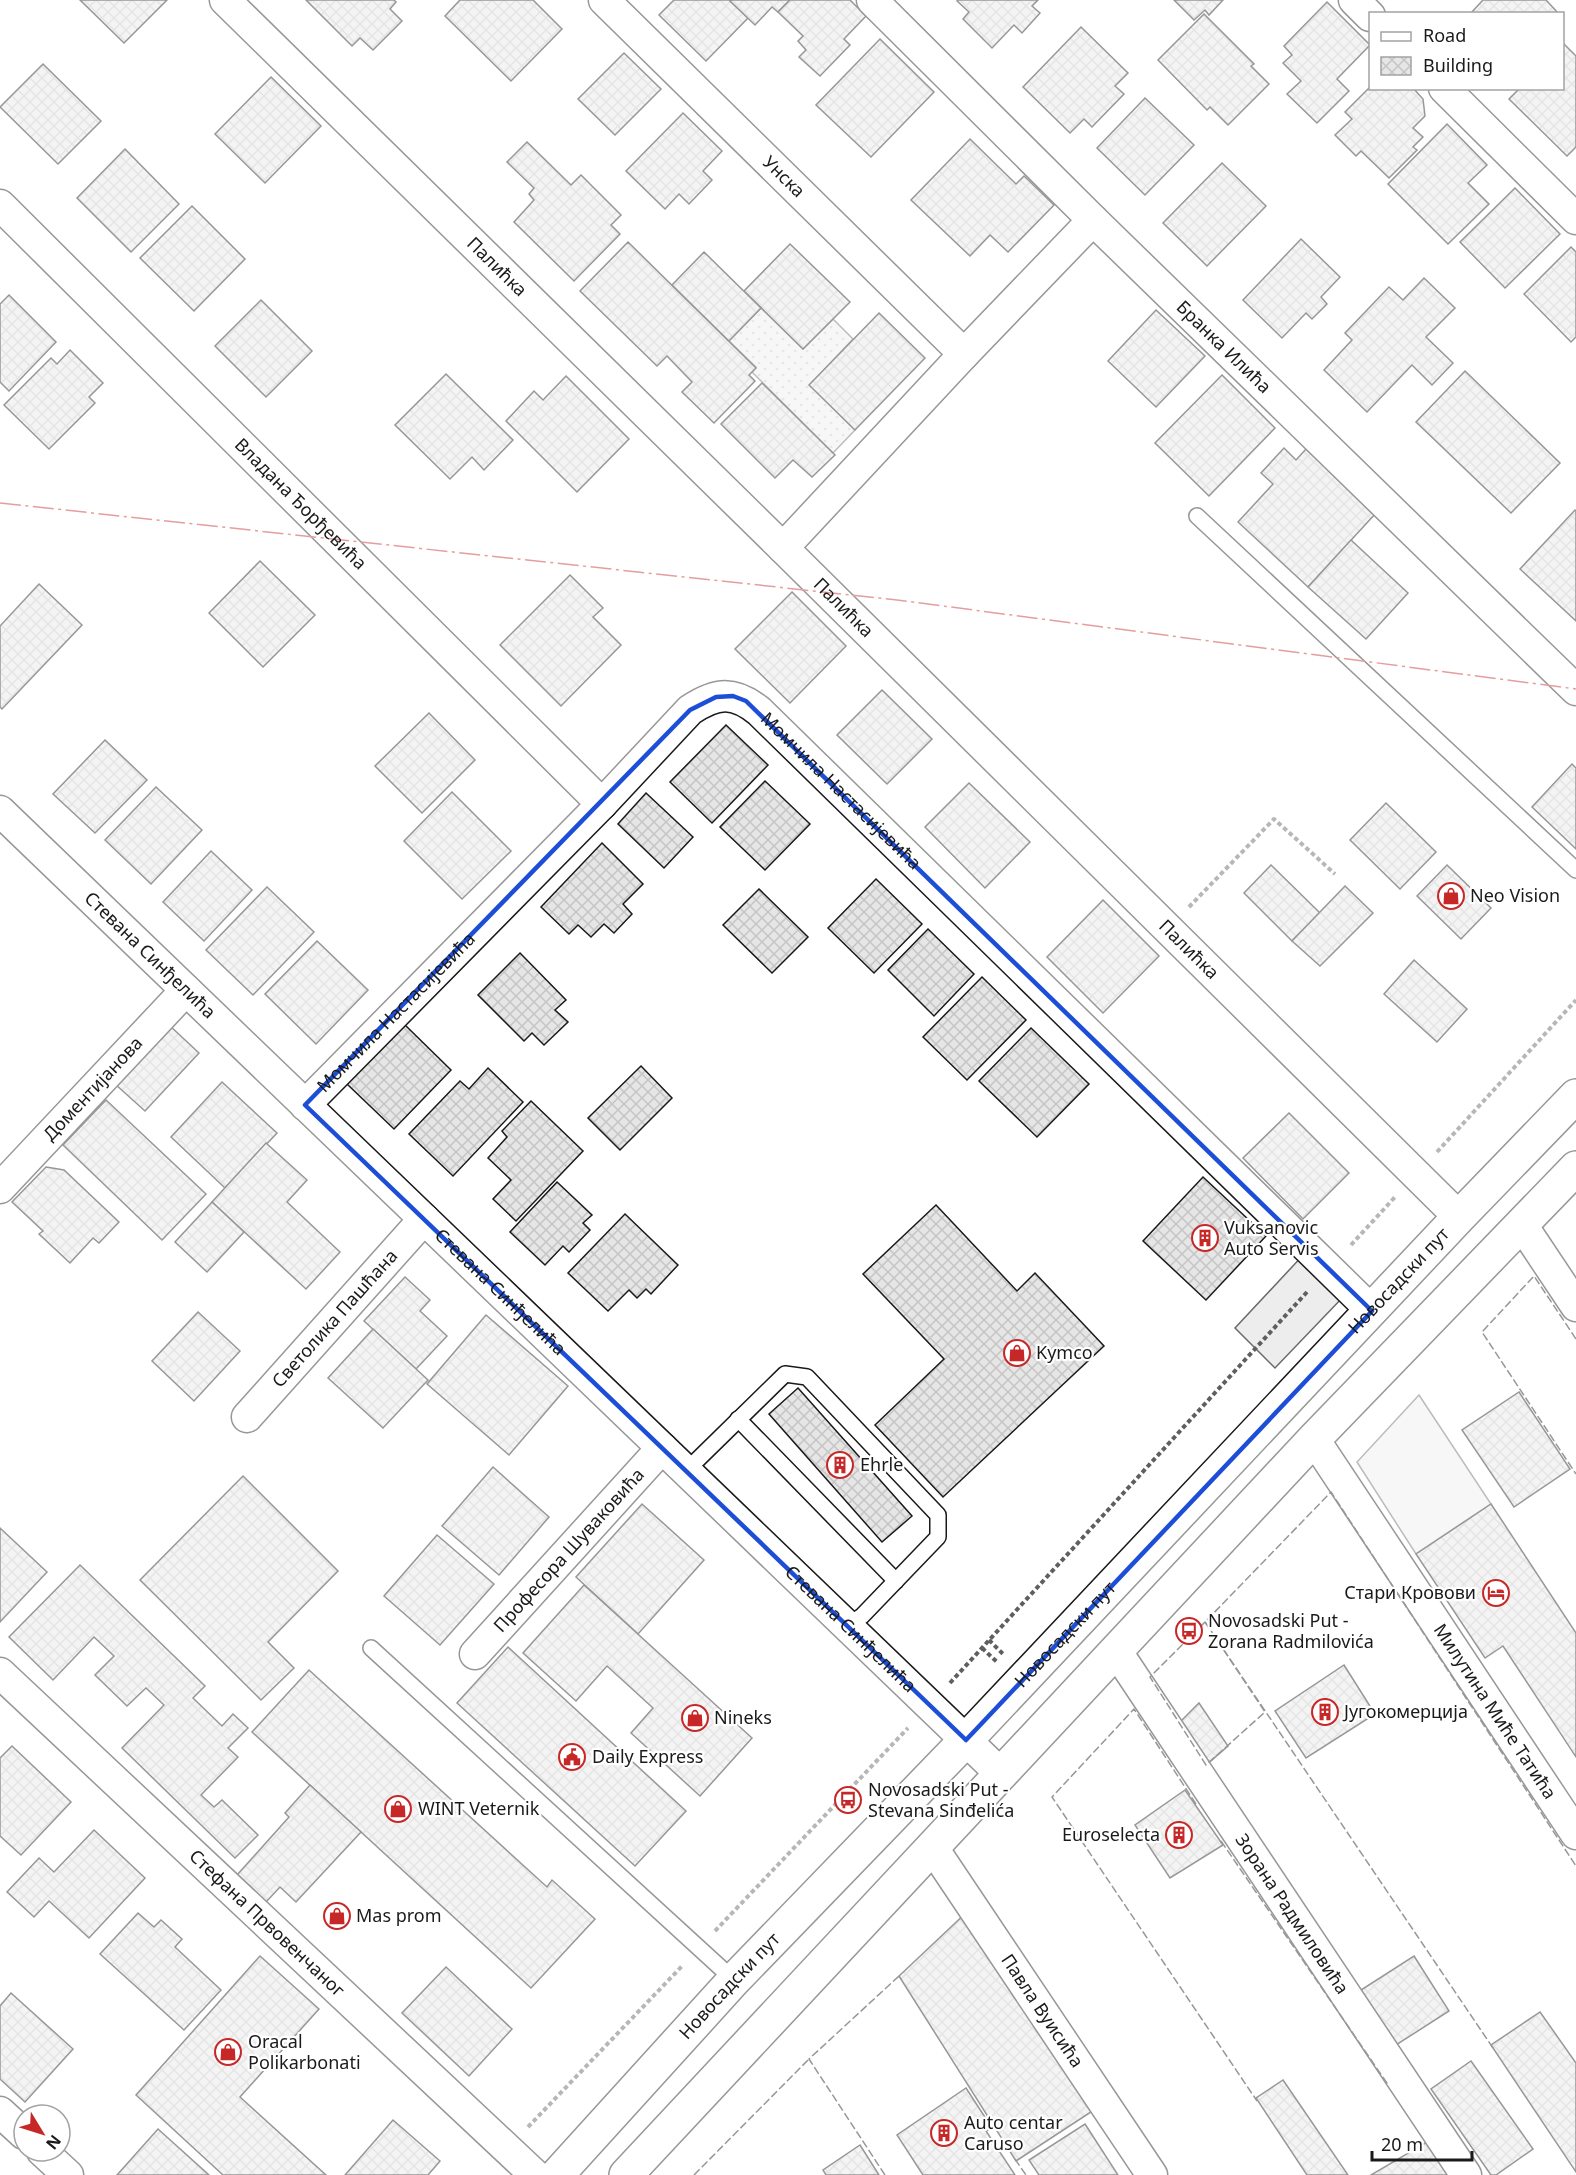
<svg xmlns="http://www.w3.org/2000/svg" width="1576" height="2175" viewBox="0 0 1576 2175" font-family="'Noto Sans',sans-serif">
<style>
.grass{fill:url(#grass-dots);stroke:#6a6a6a;stroke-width:1.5}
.pitch{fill:#ededed;stroke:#6a6a6a;stroke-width:1.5}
.building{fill:url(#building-cross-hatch);stroke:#1a1a1a;stroke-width:1.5}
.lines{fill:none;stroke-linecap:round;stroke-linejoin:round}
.service-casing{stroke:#1a1a1a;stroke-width:18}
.minor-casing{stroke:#1a1a1a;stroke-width:33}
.primary-casing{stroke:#1a1a1a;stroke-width:36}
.path{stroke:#5f5f5f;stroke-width:4;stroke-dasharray:4.5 3;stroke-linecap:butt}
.service{stroke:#fff;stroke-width:15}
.minor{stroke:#fff;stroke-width:30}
.primary{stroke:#fff;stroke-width:33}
.fence{stroke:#1a1a1a;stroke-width:1.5;stroke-dasharray:8 3;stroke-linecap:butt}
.power{stroke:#c62828;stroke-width:1.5;stroke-dasharray:21 4.5 3 4.5;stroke-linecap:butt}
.marked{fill:none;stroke:#1d4ed8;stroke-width:4.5;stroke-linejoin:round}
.labels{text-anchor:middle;stroke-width:4.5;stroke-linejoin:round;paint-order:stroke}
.street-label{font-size:18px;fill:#1a1a1a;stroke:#fff}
.poi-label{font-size:18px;fill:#1a1a1a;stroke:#fff;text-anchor:start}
</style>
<defs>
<pattern id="grass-dots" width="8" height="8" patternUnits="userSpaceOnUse" patternTransform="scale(1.5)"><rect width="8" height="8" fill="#ededed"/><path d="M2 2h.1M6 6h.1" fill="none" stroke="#cbcbcb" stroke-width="1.8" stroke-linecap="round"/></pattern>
<pattern id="building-cross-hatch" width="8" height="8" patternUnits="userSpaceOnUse" patternTransform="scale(1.5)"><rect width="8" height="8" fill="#e6e6e6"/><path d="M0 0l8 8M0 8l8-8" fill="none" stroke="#c5c5c5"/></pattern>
</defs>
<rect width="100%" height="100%" fill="#fff"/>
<polygon class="grass" points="761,308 803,349 833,319 853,339 810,385 855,430 833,453 752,372 756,367 729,341"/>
<g class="pitch">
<polygon points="1306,1252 1344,1296 1275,1368 1235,1328"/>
<polygon points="1419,1395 1491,1504 1416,1554 1357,1462"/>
</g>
<g class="building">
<polygon points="80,0 167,0 124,43"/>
<polygon points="306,0 394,0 396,2 390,9 402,21 373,50 360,38 352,46"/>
<polygon points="460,0 533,0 562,29 511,81 445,16"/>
<polygon points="674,0 732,0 730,1 748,18 706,61 659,15"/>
<polygon points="732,0 790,0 778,12 772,7 755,25 730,1"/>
<polygon points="790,0 850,0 866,16 844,39 850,45 820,76 799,57 806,50 798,41 803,36 778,12"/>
<polygon points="958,0 1038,0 1032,6 1040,13 1022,33 1014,25 992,48 963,19 969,12 957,1"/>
<polygon points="1174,0 1223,0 1209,15 1205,10 1194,20"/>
<polygon points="1483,0 1546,0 1559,14 1470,14"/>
<polygon points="1327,2 1370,45 1337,79 1349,91 1317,123 1287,94 1301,81 1283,63 1292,55 1284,46"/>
<polygon points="1204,14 1254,64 1251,66 1269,84 1228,125 1210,107 1207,110 1158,60"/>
<polygon points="1081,27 1128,73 1115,86 1124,94 1092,127 1084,119 1070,133 1023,87"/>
<polygon points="880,39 934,92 871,157 816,105"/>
<polygon points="1564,44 1576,56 1576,147 1567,156 1509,99 1520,88 1562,88 1562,46"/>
<polygon points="624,53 661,89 615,135 578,99"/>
<polygon points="43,64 101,121 58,164 0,107"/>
<polygon points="271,77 321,126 265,183 215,134"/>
<polygon points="1370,87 1370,88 1413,88 1423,99 1425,116 1413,128 1423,137 1413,147 1417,150 1389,178 1361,151 1356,156 1335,135 1352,119 1345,112"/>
<polygon points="1145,98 1194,145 1145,195 1097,148"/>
<polygon points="683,113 722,151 703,171 712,180 689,204 679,194 665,209 626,171"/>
<polygon points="1447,124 1487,165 1468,183 1489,204 1448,244 1388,184"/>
<polygon points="970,139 1016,184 1024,176 1054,205 1008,252 990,235 970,256 911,200"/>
<polygon points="527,142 571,185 581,175 621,215 611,225 620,234 574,281 514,222 534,200 529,194 534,188 507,162"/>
<polygon points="125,149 179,204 131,252 77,198"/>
<polygon points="1222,163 1266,206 1207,266 1163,223"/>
<polygon points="1515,188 1560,234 1505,288 1460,242"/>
<polygon points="192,206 245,259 194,311 140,258"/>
<polygon points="1301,239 1340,277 1321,297 1327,304 1312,319 1306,313 1282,338 1243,300"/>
<polygon points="628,242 756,368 749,375 755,381 714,423 682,392 692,382 667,356 657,366 580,291"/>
<polygon points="790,244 850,302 803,349 744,291"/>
<polygon points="1571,247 1576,252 1576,337 1571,342 1524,294"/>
<polygon points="704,252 761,308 729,341 672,285"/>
<polygon points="1424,278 1455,308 1426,337 1453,363 1432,385 1412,365 1367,412 1324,370 1352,340 1345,333 1389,287 1403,300"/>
<polygon points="9,295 56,342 9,391 0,382 0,304"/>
<polygon points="261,300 312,351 266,397 215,346"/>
<polygon points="1156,310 1205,356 1156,407 1108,361"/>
<polygon points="879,313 925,358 855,430 809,385"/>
<polygon points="70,350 103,383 89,397 95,403 49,449 4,405 51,358 57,364"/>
<polygon points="1465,371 1560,463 1511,513 1416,422"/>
<polygon points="446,374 513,440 484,470 472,457 450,479 395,425"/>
<polygon points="1222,375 1275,428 1209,496 1155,443"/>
<polygon points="566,376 629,439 577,492 506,421 534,391 543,400"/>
<polygon points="762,383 835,455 812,477 793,460 775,478 721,424"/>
<polygon points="1284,448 1296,460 1306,449 1376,513 1308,587 1238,522 1273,484 1261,473"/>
<polygon points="1575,510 1576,511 1576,621 1520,569"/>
<polygon points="1351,540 1408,593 1366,639 1308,587"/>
<polygon points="260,561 315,615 263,667 209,613"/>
<polygon points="570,575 603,608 593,617 621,645 561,706 500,645"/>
<polygon points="39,584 82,625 2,709 0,707 0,626"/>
<polygon points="792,592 846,646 790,703 735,649"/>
<polygon points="882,690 932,739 887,784 837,735"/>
<polygon points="429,713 475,760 422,813 375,766"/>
<polygon points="726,725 768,765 712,823 670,782"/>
<polygon points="105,740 147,780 95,833 53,794"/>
<polygon points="1572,764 1576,768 1576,849 1532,807"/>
<polygon points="765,781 810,824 765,870 720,827"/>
<polygon points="969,783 1030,842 985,888 925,827"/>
<polygon points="156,787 202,830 151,884 105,840"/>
<polygon points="452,792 511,851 462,899 404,841"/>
<polygon points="646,793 693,837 664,868 618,824"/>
<polygon points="1386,803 1436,852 1400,889 1350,840"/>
<polygon points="602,843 643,884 623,904 632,914 614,933 604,924 591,937 578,925 569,934 541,907"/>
<polygon points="211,851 252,890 204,941 163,902"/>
<polygon points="1271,865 1320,913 1292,941 1244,893"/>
<polygon points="1447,865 1491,908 1461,939 1417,896"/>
<polygon points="876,879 922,924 874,973 828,928"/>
<polygon points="1345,886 1373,913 1320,966 1292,941"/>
<polygon points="267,887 314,932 253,995 206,950"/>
<polygon points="759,889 808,937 772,973 723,925"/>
<polygon points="1103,900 1159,956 1103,1013 1047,957"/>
<polygon points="928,929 974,974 934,1016 888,970"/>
<polygon points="317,941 368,990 316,1044 265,994"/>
<polygon points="520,953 566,1000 555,1010 568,1022 544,1045 532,1033 524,1041 478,995"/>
<polygon points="1414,960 1467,1009 1437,1042 1384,994"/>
<polygon points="982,977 1026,1020 967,1080 923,1037"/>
<polygon points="404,1024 451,1070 394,1129 347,1084"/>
<polygon points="169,1025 199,1053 145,1111 115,1084"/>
<polygon points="1031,1028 1089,1084 1037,1137 979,1081"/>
<polygon points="641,1066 672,1098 620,1150 588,1118"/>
<polygon points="488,1068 523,1102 453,1176 409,1134 460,1081 469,1089"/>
<polygon points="222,1082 277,1133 225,1188 171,1137"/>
<polygon points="106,1100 206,1194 162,1240 63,1145"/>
<polygon points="531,1101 583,1151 516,1221 493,1199 511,1180 488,1158 507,1137 502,1131"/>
<polygon points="1289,1113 1349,1173 1303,1219 1243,1158"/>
<polygon points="266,1143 307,1180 287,1202 340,1252 306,1289 212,1202"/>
<polygon points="46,1167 64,1170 119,1222 99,1243 93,1238 70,1263 39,1234 43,1231 12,1202"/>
<polygon points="1203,1177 1266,1236 1206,1300 1143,1241"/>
<polygon points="557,1182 592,1215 583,1223 590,1230 569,1252 563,1246 545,1265 510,1232"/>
<polygon points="212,1202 244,1232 207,1272 175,1242"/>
<polygon points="936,1205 1017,1291 1035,1273 1104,1346 943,1497 875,1425 944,1359 863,1274"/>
<polygon points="625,1214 678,1265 651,1294 646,1289 637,1298 629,1290 608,1311 568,1273"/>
<polygon points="405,1277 430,1300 420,1311 447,1336 416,1369 364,1321"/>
<polygon points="198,1312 240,1351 194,1401 152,1361"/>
<polygon points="486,1315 568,1386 509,1455 427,1384"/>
<polygon points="373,1329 428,1380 383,1428 328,1378"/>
<polygon points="798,1388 912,1516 882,1542 769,1414"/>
<polygon points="1519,1392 1570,1469 1514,1507 1462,1430"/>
<polygon points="493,1467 549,1517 499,1575 442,1526"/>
<polygon points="243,1476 338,1571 268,1642 294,1668 261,1700 140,1580"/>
<polygon points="642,1504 704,1560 638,1634 576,1577"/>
<polygon points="1491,1504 1576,1633 1576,1757 1503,1646 1485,1658 1416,1554"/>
<polygon points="0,1528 47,1572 0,1622"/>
<polygon points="437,1535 494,1584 440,1645 384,1596"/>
<polygon points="80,1565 205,1686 193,1698 222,1726 233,1714 248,1728 228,1748 238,1757 201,1795 214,1807 222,1800 258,1835 235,1858 122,1748 164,1705 146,1688 127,1706 95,1675 114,1656 94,1637 53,1680 9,1637"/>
<polygon points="584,1585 752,1738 700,1796 631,1733 653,1708 607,1666 576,1701 523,1653"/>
<polygon points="508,1647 686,1811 635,1866 457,1703"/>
<polygon points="1344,1665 1375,1714 1306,1758 1275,1711"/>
<polygon points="309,1670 547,1887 552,1880 595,1919 531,1988 252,1732"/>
<polygon points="1199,1703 1228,1746 1206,1765 1179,1723"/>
<polygon points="12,1746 71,1802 21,1855 0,1836 0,1758"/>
<polygon points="310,1785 361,1832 296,1902 280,1887 266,1902 237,1875 289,1817 285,1813"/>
<polygon points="1185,1790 1223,1845 1170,1878 1135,1825"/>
<polygon points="94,1830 145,1878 89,1938 49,1901 34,1917 7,1892 39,1858 54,1872"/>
<polygon points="968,1911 1097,2108 1016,2161 899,1976"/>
<polygon points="138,1913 154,1927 161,1920 182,1939 175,1947 221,1990 184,2030 100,1954"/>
<polygon points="260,1956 319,2009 240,2097 326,2175 223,2175 136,2095"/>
<polygon points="1414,1956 1449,2011 1396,2045 1361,1990"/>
<polygon points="446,1967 512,2029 469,2076 402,2013"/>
<polygon points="11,1993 73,2049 25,2102 0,2079 0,2006"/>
<polygon points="1540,2012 1576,2063 1576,2172 1491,2045"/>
<polygon points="1471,2061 1533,2149 1496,2175 1491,2175 1431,2089"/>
<polygon points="1283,2080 1348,2175 1307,2175 1256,2098"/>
<polygon points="966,2088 992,2128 986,2131 1015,2175 923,2175 897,2135"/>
<polygon points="393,2120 440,2161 428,2175 345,2175"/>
<polygon points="1085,2124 1118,2175 1039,2175 1029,2160"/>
<polygon points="158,2129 209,2175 117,2175"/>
<polygon points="1427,2142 1450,2175 1371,2175"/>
<polygon points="860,2145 879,2175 826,2175 823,2170"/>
</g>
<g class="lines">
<defs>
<g id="service">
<polyline points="1197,516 1576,870"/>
<polyline points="738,1419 896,1581"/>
<polyline points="686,1471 785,1374 807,1377 938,1515 938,1537 862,1616 847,1626"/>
<polyline points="371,1648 734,1980"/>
</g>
<g id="minor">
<path id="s1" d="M225,0L783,548L1459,1217"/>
<path id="s2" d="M604,0L964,354"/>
<path id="s3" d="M872,0L1093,220L1576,690"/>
<polyline points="1354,0 1370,16"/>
<polyline points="1444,88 1576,219"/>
<path id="s4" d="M0,205L602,804"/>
<polyline points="783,548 964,354 1093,220"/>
<path id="s5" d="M0,811L1001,1774"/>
<path id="s6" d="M305,1105L602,804L690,710C717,692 734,691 759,711L1372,1311"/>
<path id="s7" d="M0,1188L186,990"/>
<polyline points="1522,1225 1576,1306"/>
<path id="s8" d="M247,1417L424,1219"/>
<path id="s9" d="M1314,1439L1576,1834"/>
<path id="s10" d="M1117,1652L1466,2175"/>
<path id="s11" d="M475,1654L662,1448"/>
<path id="s12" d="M0,1673L535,2175"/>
<path id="s13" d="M933,1848L1152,2175"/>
<polyline points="0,2112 24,2134"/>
<polyline points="42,2151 68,2175"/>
</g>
<g id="primary">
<path id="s14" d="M557,2175L734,1980L966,1740L1459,1217L1576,1096"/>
<polyline points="626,2175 1314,1439 1576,1168"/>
</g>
</defs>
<use href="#service" class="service-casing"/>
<use href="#minor" class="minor-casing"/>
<use href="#primary" class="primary-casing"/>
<g class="path">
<polyline points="1189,907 1274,819 1335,874"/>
<polyline points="1437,1152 1576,1000"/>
<polyline points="1351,1245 1395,1197"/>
<polyline points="989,1640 1003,1654"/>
<polyline points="982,1648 997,1662"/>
<polyline points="950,1683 1307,1292"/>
<polyline points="715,1931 908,1728"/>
<polyline points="528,2127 683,1965"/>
</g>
<use href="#service" class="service"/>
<use href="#minor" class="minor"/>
<use href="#primary" class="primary"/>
<g class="fence">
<polyline points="1576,1339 1534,1276 1482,1332 1576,1474"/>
<polygon points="1205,1622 1265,1712 1206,1765 1150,1677"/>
<polyline points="1196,1804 1134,1709 1052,1797 1257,2101"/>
<polyline points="1221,1841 1389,2086"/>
<polyline points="1493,2048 1205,1622 1331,1492 1576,1866"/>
<polyline points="1015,2159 1026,2175"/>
<polyline points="694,2175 809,2059 810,2060"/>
<polyline points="885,2175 809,2059 899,1976 901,1979"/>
</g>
<polyline class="power" points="0,503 897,600 1576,689"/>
</g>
<path d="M0 0H1576V2175H0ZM733,696L746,701L1372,1311L966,1740L305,1105L690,710L716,697Z" fill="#fff" fill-opacity=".55" fill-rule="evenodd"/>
<path class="marked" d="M733,696L746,701L1372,1311L966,1740L305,1105L690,710L716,697Z"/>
<defs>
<symbol id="shop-ring" viewBox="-11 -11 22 22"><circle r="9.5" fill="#fff" stroke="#c62828" stroke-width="1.5"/><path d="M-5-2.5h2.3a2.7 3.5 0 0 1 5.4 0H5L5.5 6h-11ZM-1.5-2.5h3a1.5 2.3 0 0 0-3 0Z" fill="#c62828"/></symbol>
<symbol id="building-ring" viewBox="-11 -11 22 22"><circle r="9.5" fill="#fff" stroke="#c62828" stroke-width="1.5"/><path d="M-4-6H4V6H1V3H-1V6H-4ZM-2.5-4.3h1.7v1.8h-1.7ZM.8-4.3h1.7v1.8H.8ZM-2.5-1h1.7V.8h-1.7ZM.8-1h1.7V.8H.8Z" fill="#c62828"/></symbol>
<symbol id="hotel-ring" viewBox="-11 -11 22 22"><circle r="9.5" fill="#fff" stroke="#c62828" stroke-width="1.5"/><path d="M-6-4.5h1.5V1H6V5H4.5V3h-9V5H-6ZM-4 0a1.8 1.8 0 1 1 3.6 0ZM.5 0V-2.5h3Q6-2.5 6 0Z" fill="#c62828"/></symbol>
<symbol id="bus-ring" viewBox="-11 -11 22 22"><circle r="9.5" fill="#fff" stroke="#c62828" stroke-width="1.5"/><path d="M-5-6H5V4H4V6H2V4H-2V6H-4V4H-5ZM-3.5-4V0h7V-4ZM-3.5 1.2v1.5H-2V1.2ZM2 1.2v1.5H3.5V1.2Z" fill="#c62828"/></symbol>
<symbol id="civic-ring" viewBox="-11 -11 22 22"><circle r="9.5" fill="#fff" stroke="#c62828" stroke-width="1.5"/><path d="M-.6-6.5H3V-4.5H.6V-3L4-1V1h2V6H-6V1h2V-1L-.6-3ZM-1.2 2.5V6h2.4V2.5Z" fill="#c62828"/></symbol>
</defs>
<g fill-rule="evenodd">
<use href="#shop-ring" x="1436" y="881" width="30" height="30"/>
<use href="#building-ring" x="1190" y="1223" width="30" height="30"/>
<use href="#shop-ring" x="1002" y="1338" width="30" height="30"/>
<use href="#building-ring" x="825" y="1450" width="30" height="30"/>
<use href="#hotel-ring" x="1481" y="1578" width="30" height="30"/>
<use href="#bus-ring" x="1174" y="1616" width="30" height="30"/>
<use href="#building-ring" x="1310" y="1697" width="30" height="30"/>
<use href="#shop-ring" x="680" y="1703" width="30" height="30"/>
<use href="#civic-ring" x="557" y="1742" width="30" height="30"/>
<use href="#bus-ring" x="833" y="1785" width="30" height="30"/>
<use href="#shop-ring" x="383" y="1794" width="30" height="30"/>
<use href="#building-ring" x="1164" y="1820" width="30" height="30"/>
<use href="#shop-ring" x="322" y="1901" width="30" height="30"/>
<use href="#shop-ring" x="213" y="2037" width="30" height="30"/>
<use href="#building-ring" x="929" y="2118" width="30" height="30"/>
</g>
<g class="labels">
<g class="street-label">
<text dy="6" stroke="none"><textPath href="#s2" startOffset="252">Унска</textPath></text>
<text dy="6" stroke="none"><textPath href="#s1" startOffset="381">Палићка</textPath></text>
<text dy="6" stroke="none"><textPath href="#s3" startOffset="494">Бранка Илића</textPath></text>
<text dy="6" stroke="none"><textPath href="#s4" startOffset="424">Владана Ђорђевића</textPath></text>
<text dy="6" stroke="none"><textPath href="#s1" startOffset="867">Палићка</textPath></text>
<text dy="6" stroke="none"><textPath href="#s6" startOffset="742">Момчила Настасијевића</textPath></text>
<text dy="6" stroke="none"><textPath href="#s1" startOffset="1353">Палићка</textPath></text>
<text dy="6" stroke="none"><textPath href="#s5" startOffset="208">Стевана Синђелића</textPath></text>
<text dy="6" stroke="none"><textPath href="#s6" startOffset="130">Момчила Настасијевића</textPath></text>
<text dy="6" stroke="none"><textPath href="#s7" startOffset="136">Доментијанова</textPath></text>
<text dy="6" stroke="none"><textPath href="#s14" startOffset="1228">Новосадски пут</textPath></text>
<text dy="6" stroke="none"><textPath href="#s5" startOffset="694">Стевана Синђелића</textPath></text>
<text dy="6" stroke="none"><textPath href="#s8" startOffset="132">Светолика Пашћана</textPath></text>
<text dy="6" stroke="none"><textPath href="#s11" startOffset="140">Професора Шуваковића</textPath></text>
<text dy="6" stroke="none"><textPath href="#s5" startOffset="1180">Стевана Синђелића</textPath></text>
<text dy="6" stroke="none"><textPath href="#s14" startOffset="742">Новосадски пут</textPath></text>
<text dy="6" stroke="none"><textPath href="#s9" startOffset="327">Милутина Миће Татића</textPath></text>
<text dy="6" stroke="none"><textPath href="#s10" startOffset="315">Зорана Радмиловића</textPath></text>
<text dy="6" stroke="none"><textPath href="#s12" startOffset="366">Стефана Првовенчаног</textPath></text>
<text dy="6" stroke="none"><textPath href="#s14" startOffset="256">Новосадски пут</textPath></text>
<text dy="6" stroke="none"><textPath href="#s13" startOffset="196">Павла Вуисића</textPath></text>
</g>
<g class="poi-label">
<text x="1470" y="902">Neo Vision</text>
<text x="1224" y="1234">Vuksanovic<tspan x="1224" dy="21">Auto Servis</tspan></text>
<text x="1036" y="1359">Kymco</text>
<text x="860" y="1471">Ehrle</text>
<text x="1476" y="1599" text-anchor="end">Стари Кровови</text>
<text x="1208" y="1627">Novosadski Put -<tspan x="1208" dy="21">Zorana Radmilovića</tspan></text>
<text x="1344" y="1718">Југокомерција</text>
<text x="714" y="1724">Nineks</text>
<text x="592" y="1763">Daily Express</text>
<text x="868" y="1796">Novosadski Put -<tspan x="868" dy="21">Stevana Sinđelića</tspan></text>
<text x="418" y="1815">WINT Veternik</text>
<text x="1160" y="1841" text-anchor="end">Euroselecta</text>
<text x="356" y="1922">Mas prom</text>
<text x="248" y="2048">Oracal<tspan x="248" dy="21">Polikarbonati</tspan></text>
<text x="964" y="2129">Auto centar<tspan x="964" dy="21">Caruso</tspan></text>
</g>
</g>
<rect x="1369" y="12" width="195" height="78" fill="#ffffff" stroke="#a3a3a3" stroke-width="1.5"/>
<rect x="1381" y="32" width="30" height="9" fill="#ffffff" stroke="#a3a3a3" stroke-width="1.5"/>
<text x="1423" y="42" font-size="18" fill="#1a1a1a">Road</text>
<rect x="1381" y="57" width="30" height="18" fill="url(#building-cross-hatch)" stroke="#a3a3a3" stroke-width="1.5"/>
<text x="1423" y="72" font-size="18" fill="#1a1a1a">Building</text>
<g transform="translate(42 2133) rotate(128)"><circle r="28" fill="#ffffff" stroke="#a3a3a3" stroke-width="1.5"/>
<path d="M0-4.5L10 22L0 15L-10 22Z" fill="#c62828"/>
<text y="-9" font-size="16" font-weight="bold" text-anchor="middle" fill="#1a1a1a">N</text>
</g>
<path d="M1372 2151v9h100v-9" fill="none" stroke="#1a1a1a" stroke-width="3"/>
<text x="1381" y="2151" font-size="18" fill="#1a1a1a" stroke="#ffffff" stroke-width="4.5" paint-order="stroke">20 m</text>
</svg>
